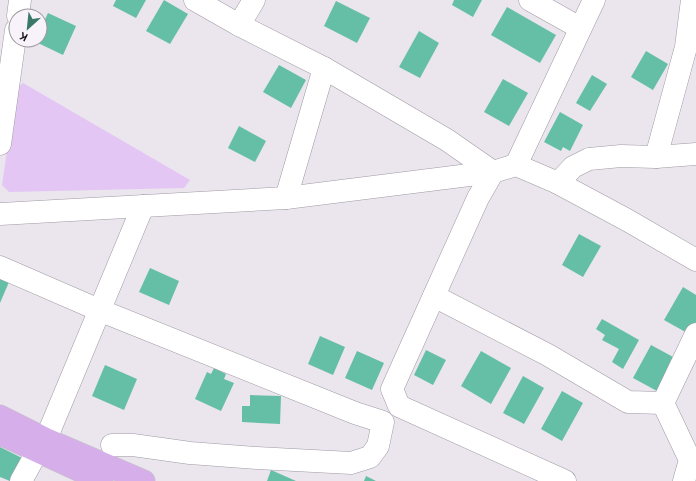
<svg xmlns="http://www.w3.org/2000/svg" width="696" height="481" viewBox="0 0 696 481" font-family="Overpass,sans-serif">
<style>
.green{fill:#e3c6f4}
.building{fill:#65bfa7}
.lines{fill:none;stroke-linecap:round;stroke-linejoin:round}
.minor-casing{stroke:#a09aa3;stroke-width:23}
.major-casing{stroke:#c6c5c6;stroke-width:23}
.minor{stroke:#fff;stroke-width:22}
.major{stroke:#d6afea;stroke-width:22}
</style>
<rect width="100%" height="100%" fill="#ebe5ee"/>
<polygon class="green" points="23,83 190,180 184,188 9,192 2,185 16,89"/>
<g class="building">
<polygon points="116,0 146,0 136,18 113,6"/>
<polygon points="164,0 188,14 170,44 146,31"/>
<polygon points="454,0 482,0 473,17 452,5"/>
<polygon points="336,1 370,18 357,43 324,26"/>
<polygon points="507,7 556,35 540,63 491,35"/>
<polygon points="48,13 76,26 63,55 38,43 42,34 40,33 40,30"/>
<polygon points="419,31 439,43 420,78 399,67"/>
<polygon points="646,51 668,64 653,90 631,77"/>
<polygon points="279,65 306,80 291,108 263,92"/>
<polygon points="592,75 607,84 590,111 576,103"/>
<polygon points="503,79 528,93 509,126 484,112"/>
<polygon points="560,112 583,125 570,151 563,147 561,151 544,142"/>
<polygon points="239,126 266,141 255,162 228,148"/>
<polygon points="579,234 601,246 583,277 562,265"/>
<polygon points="150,268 179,281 169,305 139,292"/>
<polygon points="0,278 9,282 0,303"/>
<polygon points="683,287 696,295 696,322 689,334 664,320"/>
<polygon points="602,319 639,340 623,369 612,362 619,349 602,340 605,335 596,329"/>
<polygon points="320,336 345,347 333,375 308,364"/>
<polygon points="651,345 675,358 657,391 633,378"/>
<polygon points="426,350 446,360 433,385 414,375"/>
<polygon points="357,351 384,363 372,390 345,378"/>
<polygon points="481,351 511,368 491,404 461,386"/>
<polygon points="105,365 137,379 124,410 92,396"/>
<polygon points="214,368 226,374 224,379 234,383 221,411 195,399 207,372 211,374"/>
<polygon points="523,376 544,388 524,424 503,413"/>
<polygon points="562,391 583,403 562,441 541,429"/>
<polygon points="250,395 281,396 280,424 242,422 242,406 250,406"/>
<polygon points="0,447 22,458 10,481 0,477"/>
<polygon points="271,470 296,481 267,481"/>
<polygon points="366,476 376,481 364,481"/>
</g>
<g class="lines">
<defs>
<g id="minor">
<polyline points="195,0 239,25 324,68 447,140 493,172 478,198 392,389 399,406 565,481"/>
<polyline points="530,0 580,28"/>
<polyline points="18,16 20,0"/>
<polyline points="239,25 254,0"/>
<polyline points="0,144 16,30"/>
<polyline points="656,157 686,47 692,0"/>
<polyline points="516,165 594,0"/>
<polyline points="558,183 573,167 589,159 621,156 656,157 696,154"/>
<polyline points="286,198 324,68"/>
<polyline points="0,214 286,198 493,172 516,165 558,183 627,220 696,260"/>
<polyline points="0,267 99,310 355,413 383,422 378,446 370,457 351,463 257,458 190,453 133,445 112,445"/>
<polyline points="434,296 548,355 628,402 663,403"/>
<polyline points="663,403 690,460 684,481"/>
<polyline points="663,403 696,334"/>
<polyline points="21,481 37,452 46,439 143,206"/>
</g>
<g id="major">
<polyline points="0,416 46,439 144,481"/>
<polyline points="0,434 102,481"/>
</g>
</defs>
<use href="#minor" class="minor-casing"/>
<use href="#major" class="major-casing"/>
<use href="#minor" class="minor"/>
<use href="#major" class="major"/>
</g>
<g transform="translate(28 28) rotate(207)"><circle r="19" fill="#f8f2fb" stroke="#9b979d"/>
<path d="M0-3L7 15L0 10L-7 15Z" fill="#397969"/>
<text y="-6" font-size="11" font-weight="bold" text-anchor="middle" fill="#100e11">K</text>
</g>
</svg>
